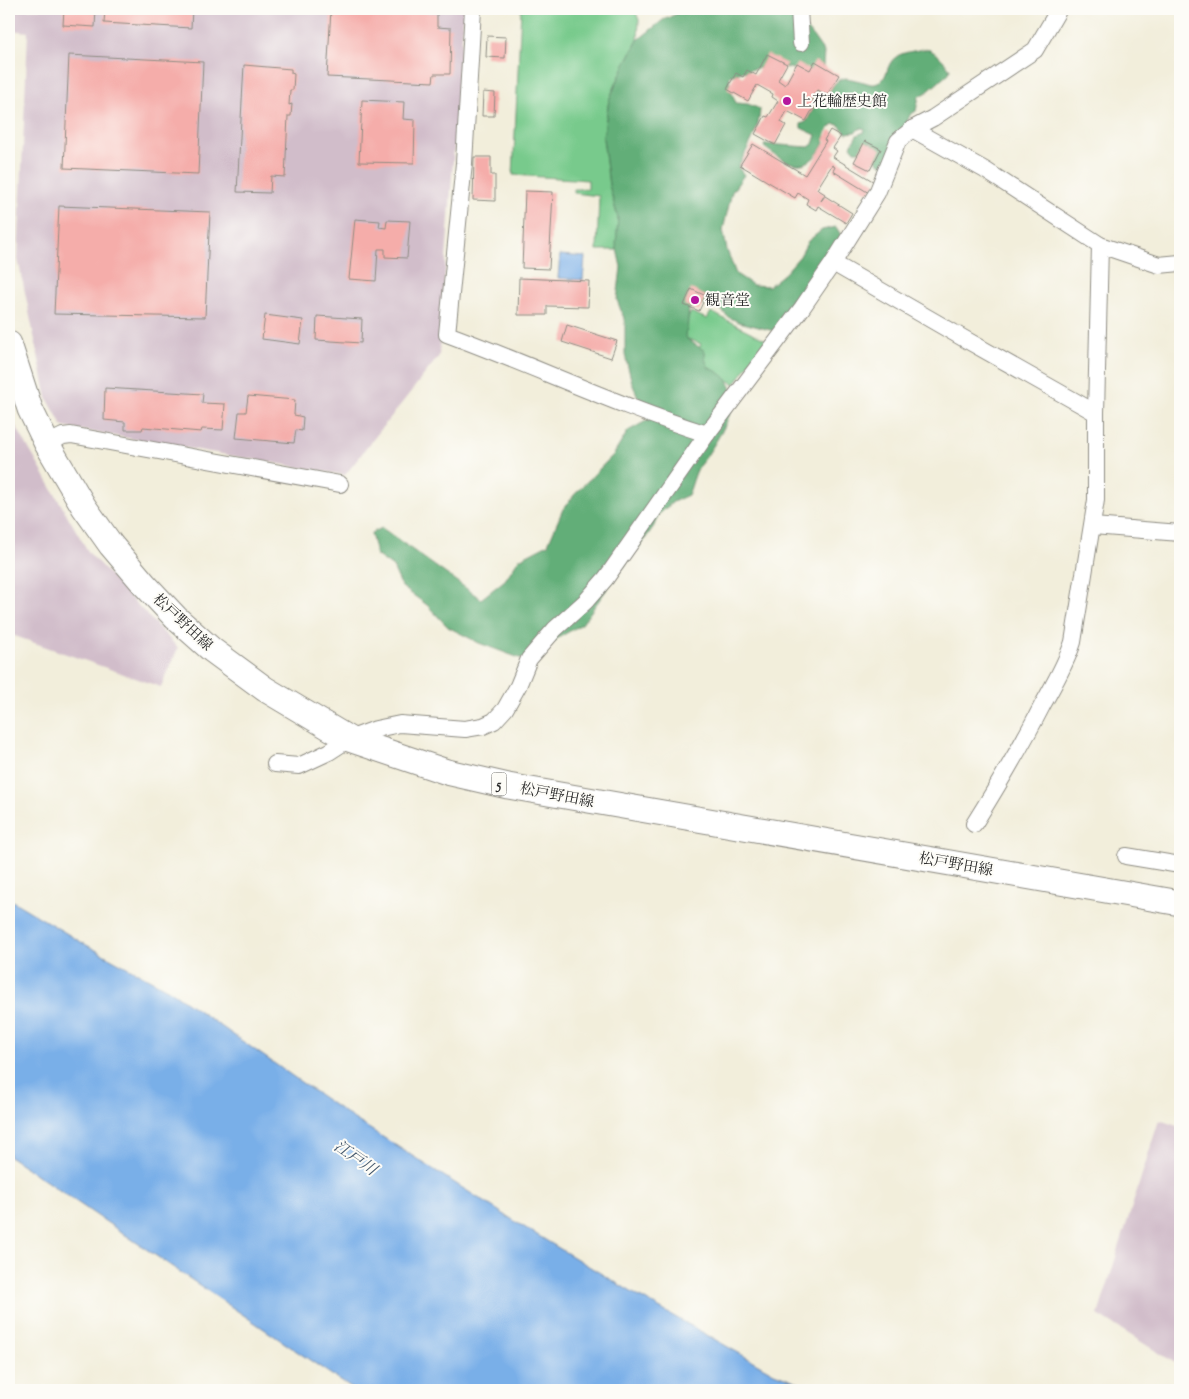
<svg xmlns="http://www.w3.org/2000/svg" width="1189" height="1399" viewBox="0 0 1189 1399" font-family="'Sorts Mill Goudy','Noto Serif JP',serif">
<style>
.industrial{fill:#d1bdca}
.green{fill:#78ca8c;stroke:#527a5c}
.forest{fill:#62ae78;stroke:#466c52}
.water{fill:#79afe8;stroke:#526d8a}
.building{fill:#f5adaa}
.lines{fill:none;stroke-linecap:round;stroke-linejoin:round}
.minor-casing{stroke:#8e8c83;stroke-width:18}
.primary-casing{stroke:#8e8c83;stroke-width:27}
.minor{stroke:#fff;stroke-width:16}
.primary{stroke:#fff;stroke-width:25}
.poi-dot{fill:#b5179e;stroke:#fdfcf7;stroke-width:2}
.labels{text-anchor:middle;stroke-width:4;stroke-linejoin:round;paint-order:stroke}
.shield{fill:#fdfcf7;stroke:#6a6a68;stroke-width:1}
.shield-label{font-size:14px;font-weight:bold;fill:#2b2b2b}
.poi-label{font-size:15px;fill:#2b2b2b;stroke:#fdfcf7;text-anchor:start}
.street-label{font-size:15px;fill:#2b2b2b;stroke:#fdfcf7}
.water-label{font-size:16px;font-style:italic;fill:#46596d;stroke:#fdfcf7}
</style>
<rect width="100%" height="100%" fill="#fdfcf7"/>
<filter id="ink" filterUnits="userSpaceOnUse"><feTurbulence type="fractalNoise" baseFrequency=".02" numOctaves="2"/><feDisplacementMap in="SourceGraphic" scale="10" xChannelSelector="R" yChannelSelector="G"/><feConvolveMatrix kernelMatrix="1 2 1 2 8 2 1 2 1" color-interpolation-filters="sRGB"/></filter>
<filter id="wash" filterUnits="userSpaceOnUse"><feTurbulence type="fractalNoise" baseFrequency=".0096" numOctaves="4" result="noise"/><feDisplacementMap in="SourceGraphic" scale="20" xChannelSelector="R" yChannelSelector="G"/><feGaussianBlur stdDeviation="1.12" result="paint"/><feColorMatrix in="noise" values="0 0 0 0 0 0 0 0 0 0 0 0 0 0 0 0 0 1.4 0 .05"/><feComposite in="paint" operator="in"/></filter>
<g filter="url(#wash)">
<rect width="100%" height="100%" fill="#f2eedb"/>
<g class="industrial">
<polygon points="9,9 464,9 439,356 345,475 63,427 47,398 18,259 28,32 9,30"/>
<polygon points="9,414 89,553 178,648 161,687 9,634"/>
<polygon points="1159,1120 1180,1127 1180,1366 1098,1315"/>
</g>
<g class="green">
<polygon points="521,9 634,9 635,10 639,20 638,40 625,64 609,100 603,138 609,185 618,218 617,250 597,250 599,196 574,193 574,189 588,189 588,180 513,175"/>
<polygon points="691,312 707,319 711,312 766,340 735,384 693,362 701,344 680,336"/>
</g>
<g class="forest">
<path d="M687,9H749L791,16L810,32L824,52L823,66C806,77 798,68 781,67C763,66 746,70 730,76L729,86L736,103L748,104L760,109C760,129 747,149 738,167L744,175L732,192L723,230L727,250L736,274L753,285L769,286L785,273L800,256L808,241L822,230L836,227L843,238L778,332L739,322L728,317L718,306L708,304L689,309L687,330L685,334L687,339L705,351V359L709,368C753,384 726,426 708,454C706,458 702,462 699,466C694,475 692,486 688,495L673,502L658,515L654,526L638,549L614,579L582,624L558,638L530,662L479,643L448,627L427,605L402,587L393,567L376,555L371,533L382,528L481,599L505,580L519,559L548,544L563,509L575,494L614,454L628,431L648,420L632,383L625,355V321L617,300L621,267L616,245L618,218L609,185L603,138L609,100L625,64L638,40L663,20Z"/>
<path d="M923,49C933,48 944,60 950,69L949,73L926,93L919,96L916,111L910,115L904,129L905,150L891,165C878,165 870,159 874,146L872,143H868L859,151H855L851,146L857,135L864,132L865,129L861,128L855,132L846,133L839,125L834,124C821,135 828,136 822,147C805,176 785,163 764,147L765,144L809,147L813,144L816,135L801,128V124L806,122L814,108L811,98L816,89L823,93H828C840,74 843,77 864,82C868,83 872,85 875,84C889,81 885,64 896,57C902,52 915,51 923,49Z"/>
</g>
<g class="water">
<polygon points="560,255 585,257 583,280 558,278"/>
<polygon points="9,899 81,942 169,990 351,1117 524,1227 638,1296 774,1373 819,1390 354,1390 9,1156"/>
</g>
<g id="blocks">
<g class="building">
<polygon points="64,9 96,9 95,27 63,25"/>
<polygon points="105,9 192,9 191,28 104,23"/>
<polygon points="331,9 437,13 437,27 451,28 450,74 434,74 433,82 327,77"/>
<polygon points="487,36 506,37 505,58 486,57"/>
<polygon points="767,54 787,64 778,80 785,85 797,63 810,70 815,61 839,75 827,95 817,90 811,100 816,103 806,121 787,111 781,122 786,125 775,145 755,134 765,116 768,117 778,101 772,97 773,94 757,85 748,101 727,89 736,73 743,77 747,70 756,75"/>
<polygon points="69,55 203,62 198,174 64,168"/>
<polygon points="244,65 291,69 291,73 294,74 293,90 290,90 289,105 292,104 291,116 288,116 285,177 271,176 270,193 237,192"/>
<polygon points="483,92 495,93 494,116 482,116"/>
<polygon points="362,100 404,102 403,119 415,120 414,163 359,162"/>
<polygon points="830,130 841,136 833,148 837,151 833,157 876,183 869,193 833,171 835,167 832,165 817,189 825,194 821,201 825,196 852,213 846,223 818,206 816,210 806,204 808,199 798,193 795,198 740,165 753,144 805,175 826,141 824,140"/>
<polygon points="865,141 881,149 870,170 854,162"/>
<polygon points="474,157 491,157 491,175 495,175 495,201 473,200"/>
<polygon points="525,191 553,192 549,269 522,268"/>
<polygon points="59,206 210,212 205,317 54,314"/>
<polygon points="355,219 380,221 379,227 386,228 387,220 410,221 407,258 385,257 385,249 378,249 376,281 349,279"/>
<polygon points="519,278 589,281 588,307 547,306 547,315 518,315"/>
<polygon points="691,289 706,296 699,311 684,305"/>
<polygon points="265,315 303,320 300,344 262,339"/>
<polygon points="317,316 362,319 361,343 316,340"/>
<polygon points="567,325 617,341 611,358 562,342"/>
<polygon points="105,388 203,394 202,403 225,404 223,430 202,429 201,432 143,427 142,430 125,430 125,422 104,420"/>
<polygon points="248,396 295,400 294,415 303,417 302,431 296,430 294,443 236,438 239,412 246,412"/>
</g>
</g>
</g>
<g filter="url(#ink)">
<use href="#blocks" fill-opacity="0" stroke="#8e8c83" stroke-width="1"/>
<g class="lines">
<defs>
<g id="minor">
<path d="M473,9L464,163L447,334C534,366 618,406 707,434"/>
<polyline points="799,9 801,43"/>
<polyline points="912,129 985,170 1100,245 1159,265 1180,263"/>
<polyline points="833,263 963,338 1096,413"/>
<polyline points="47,444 63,436 71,435 340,484"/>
<polyline points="1093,526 1180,533"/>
<polyline points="275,764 299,766 329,752 349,739 376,729 400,724 465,729 483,726 494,721 505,709 518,686 529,659 555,629 586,601 606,578 707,434 802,308 833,263 877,193 898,141 912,129 933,118 1035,50 1059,9"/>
<path d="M974,824C999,784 1022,745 1043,704C1054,684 1066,664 1073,642L1096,500V413L1100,245"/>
<polyline points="1126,856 1180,865"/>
</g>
<polyline id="primary" points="9,344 30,409 47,444 84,507 111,545 145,585 176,618 212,650 265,689 349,739 447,772 508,786 1180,903"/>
</defs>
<use href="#minor" class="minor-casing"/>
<use href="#primary" class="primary-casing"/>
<use href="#minor" class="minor"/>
<use href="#primary" class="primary"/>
</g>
</g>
<g class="poi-dot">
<circle cx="787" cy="101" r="5"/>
<circle cx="695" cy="300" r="5"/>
</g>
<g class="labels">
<rect class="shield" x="491.5" y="772.5" width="15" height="23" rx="4"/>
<g class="shield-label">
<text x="499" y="789">5</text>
</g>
<g class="poi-label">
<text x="797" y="106">上花輪歴史館</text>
<text x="705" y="305">観音堂</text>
</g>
<g class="street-label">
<text transform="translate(183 622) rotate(43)" y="5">松戸野田線</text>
<text transform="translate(557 795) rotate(11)" y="5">松戸野田線</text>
<text transform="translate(956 864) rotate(10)" y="5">松戸野田線</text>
</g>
<g class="water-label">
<text transform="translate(356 1157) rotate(35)" y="6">江戸川</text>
</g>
</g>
<rect width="1189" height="1399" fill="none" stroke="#fdfcf7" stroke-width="30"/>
</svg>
